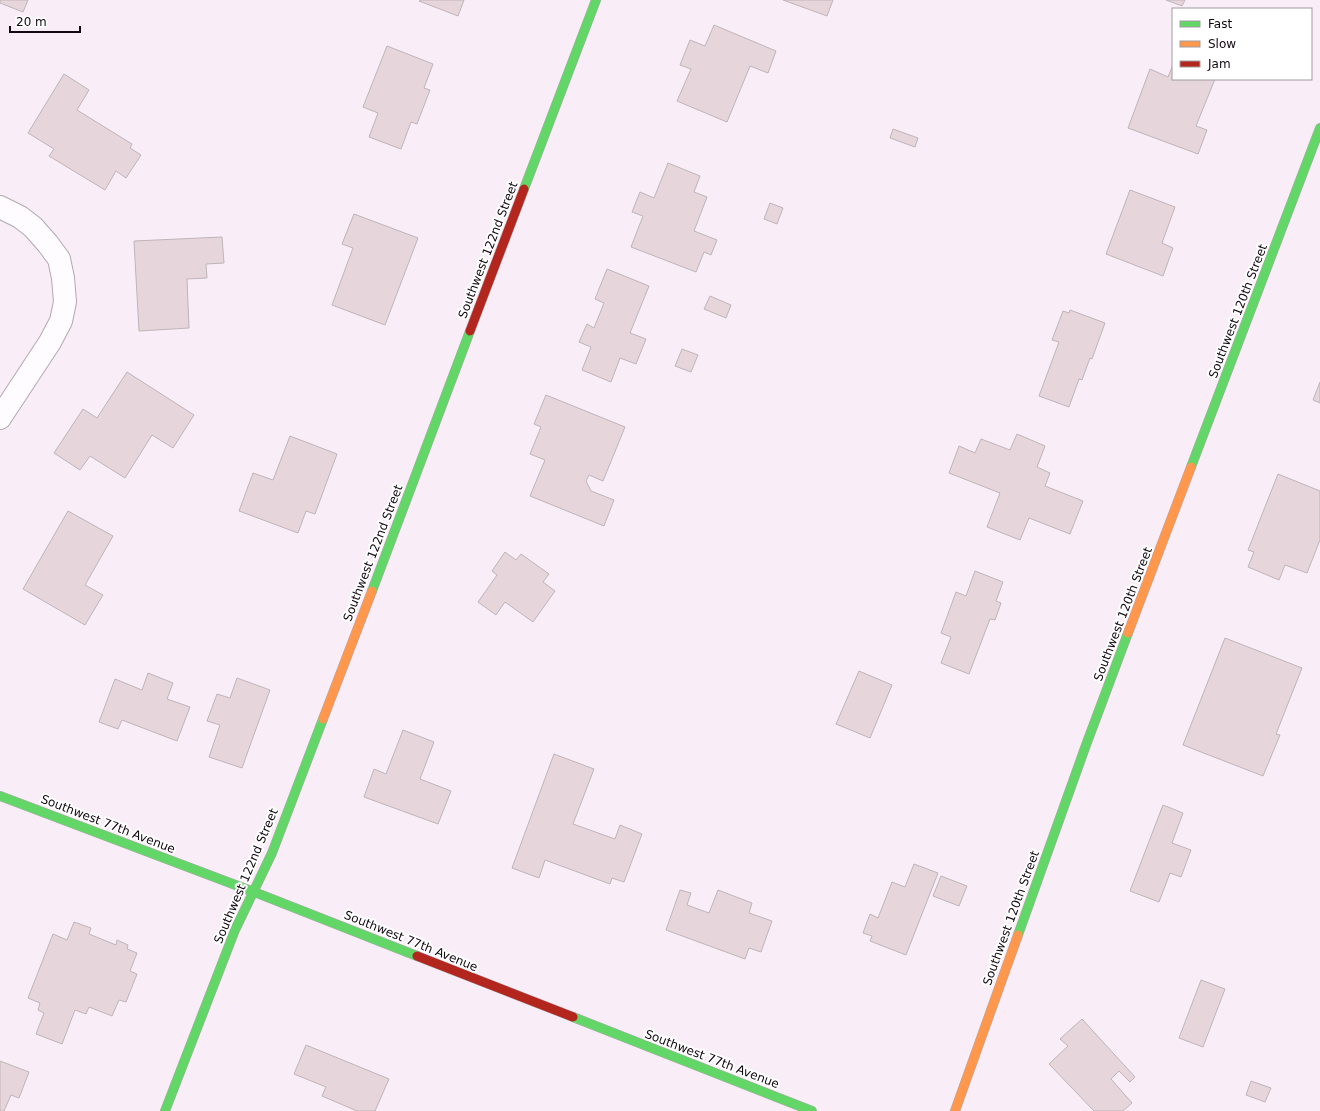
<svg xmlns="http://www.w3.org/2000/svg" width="1320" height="1111" viewBox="0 0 1320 1111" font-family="'DejaVu Sans',sans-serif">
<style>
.building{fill:#e6d6db;stroke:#bfb4b8}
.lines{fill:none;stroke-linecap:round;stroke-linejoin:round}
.street-casing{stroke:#b2a8b0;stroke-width:24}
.fast-casing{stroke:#b2a8b0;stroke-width:10}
.slow-casing{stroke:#b2a8b0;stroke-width:10}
.jam-casing{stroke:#b2a8b0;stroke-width:10}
.street{stroke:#fefcfe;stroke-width:22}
.fast{stroke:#63d668;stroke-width:9}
.slow{stroke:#ff974d;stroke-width:9}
.jam{stroke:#b3261e;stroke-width:9}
.labels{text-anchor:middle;stroke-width:4;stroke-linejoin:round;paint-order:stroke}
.street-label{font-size:12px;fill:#110810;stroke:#fff}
</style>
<rect width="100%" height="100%" fill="#f9eef8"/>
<g class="building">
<polygon points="0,0 28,0 23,12 0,3"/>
<polygon points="420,0 464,0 458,16 419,1"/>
<polygon points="783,0 833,0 827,16"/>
<polygon points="1166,0 1185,0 1182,6"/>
<polygon points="714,25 776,51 768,73 750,66 727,122 677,101 691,69 680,65 690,40 705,46"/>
<polygon points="387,46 433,64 424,88 430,90 417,124 411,122 401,149 369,137 378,113 363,107"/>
<polygon points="1173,65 1173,79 1215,79 1196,126 1207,130 1198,154 1128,128 1150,69 1168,77"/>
<polygon points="64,74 89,90 77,110 132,144 130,148 141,155 126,178 116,171 105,190 49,156 54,149 28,133"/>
<polygon points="893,129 918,138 915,147 890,138"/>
<polygon points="668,163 700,176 694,192 707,197 694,231 717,240 711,255 704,252 696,272 631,247 643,216 632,212 640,192 654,198"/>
<polygon points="1130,190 1175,207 1162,243 1173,248 1163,276 1106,254"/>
<polygon points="770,203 783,208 777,224 764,219"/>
<polygon points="354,214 418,238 385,325 332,305 353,248 342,244"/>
<polygon points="222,237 224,263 206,264 207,278 187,279 189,328 139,331 134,241"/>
<polygon points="607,269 649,286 630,333 646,339 636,364 620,358 611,382 582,370 591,347 579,342 587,324 594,328 604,303 595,299"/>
<polygon points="710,296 731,305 726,318 704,309"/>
<polygon points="1070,310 1105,323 1092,359 1090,358 1082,380 1079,379 1069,407 1039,396 1059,342 1052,340 1063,311 1069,313"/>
<polygon points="682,349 698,355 691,372 675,366"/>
<polygon points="127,372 194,415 173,448 152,435 125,478 90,456 80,470 54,453 83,409 97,418"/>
<polygon points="1320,382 1320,403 1313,400"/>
<polygon points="546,395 625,427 603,481 589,475 586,481 591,491 614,500 604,526 530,496 545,460 530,454 541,427 534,424"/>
<polygon points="1017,434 1045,446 1037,467 1050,473 1045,486 1083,501 1070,534 1029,518 1020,540 987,527 1000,493 949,473 959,446 975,453 981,439 1010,450"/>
<polygon points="290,436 337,454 315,514 306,511 298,533 239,511 253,473 273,480"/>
<polygon points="1278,474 1320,491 1320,540 1307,573 1285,565 1279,580 1248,567 1254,552 1248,550"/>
<polygon points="68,511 113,536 85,585 103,595 85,625 23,589"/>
<polygon points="505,552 516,560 521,554 549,574 543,582 555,591 533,622 505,602 496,615 478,602 497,575 492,571"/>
<polygon points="975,571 1003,582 996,601 1001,603 995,620 990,619 969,674 941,663 951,637 941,633 956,592 966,596"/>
<polygon points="1225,638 1302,668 1276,734 1280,735 1263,776 1183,745"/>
<polygon points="859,671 892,685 870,738 836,724"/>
<polygon points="148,673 173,683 167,699 190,707 177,741 122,720 118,729 99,722 115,679 142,690"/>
<polygon points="237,678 270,690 242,768 209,757 220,725 207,721 217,694 230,698"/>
<polygon points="403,730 434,742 420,779 451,791 438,824 364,797 374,769 386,774"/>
<polygon points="554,754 594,769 573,824 615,839 620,825 642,834 624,882 612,878 610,884 545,860 539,878 512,868"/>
<polygon points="1163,805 1183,813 1172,843 1191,850 1181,877 1170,873 1159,902 1130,891"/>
<polygon points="914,864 938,873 906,955 870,941 872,936 863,933 870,914 878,918 892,882 905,887"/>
<polygon points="941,876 967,886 959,906 933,896"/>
<polygon points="680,890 691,893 687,905 709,913 718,890 752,903 749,913 772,921 761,952 749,948 745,959 666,930"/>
<polygon points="74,922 91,928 89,934 116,945 117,940 128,945 127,949 137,953 130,971 137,974 126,1002 119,1000 112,1016 89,1007 86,1014 75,1010 62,1044 36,1034 44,1013 38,1010 40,1003 28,998 53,934 67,940"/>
<polygon points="1201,980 1225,989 1203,1047 1179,1038"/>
<polygon points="1082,1019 1135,1077 1130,1082 1119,1071 1111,1079 1132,1103 1123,1111 1094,1111 1049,1064 1068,1046 1060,1039"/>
<polygon points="306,1045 389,1079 375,1111 357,1111 322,1096 326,1087 294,1074"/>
<polygon points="0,1061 29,1072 19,1098 11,1095 4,1111 0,1111"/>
<polygon points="1251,1081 1271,1088 1265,1102 1246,1095"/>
</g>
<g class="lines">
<defs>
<polyline id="street" points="0,207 20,217 33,227 48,244 59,259 63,278 65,302 61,321 50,342 0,418"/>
<g id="fast">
<polyline points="524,189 596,0"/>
<polyline points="1191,467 1320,128"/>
<polyline points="372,591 470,331"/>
<polyline points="0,796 254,892 417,956"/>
<polyline points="1018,935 1086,745 1128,633"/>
<polyline points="573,1017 812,1111"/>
<polyline points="165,1111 235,930 272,853 323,719"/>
</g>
<g id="slow">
<polyline points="1128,633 1191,467"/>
<polyline points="323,719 372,591"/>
<polyline points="955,1111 1018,935"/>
</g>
<g id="jam">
<polyline points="470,331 524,189"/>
<polyline points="417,956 573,1017"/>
</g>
</defs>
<use href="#street" class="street-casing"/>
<use href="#fast" class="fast-casing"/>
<use href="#slow" class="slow-casing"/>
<use href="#jam" class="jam-casing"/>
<use href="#street" class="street"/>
<use href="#fast" class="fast"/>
<use href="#slow" class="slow"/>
<use href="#jam" class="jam"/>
</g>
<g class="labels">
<g class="street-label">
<text transform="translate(488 250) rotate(-69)" y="4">Southwest 122nd Street</text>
<text transform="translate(1238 311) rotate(-69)" y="4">Southwest 120th Street</text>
<text transform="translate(373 553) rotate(-69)" y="4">Southwest 122nd Street</text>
<text transform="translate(1123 614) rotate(-69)" y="4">Southwest 120th Street</text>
<text transform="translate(108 824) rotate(21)" y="4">Southwest 77th Avenue</text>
<text transform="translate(246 876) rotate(-67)" y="4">Southwest 122nd Street</text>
<text transform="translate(1011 918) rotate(-70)" y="4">Southwest 120th Street</text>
<text transform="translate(411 941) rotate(22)" y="4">Southwest 77th Avenue</text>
<text transform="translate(712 1059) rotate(21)" y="4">Southwest 77th Avenue</text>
</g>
</g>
<rect x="1172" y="8" width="140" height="72" fill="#ffffff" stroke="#a09c9f"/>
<rect x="1180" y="21" width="20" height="6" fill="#63d668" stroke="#a09c9f"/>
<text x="1208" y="28" font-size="12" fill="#110810">Fast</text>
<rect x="1180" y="41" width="20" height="6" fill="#ff974d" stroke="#a09c9f"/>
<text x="1208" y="48" font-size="12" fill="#110810">Slow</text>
<rect x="1180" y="61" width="20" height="6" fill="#b3261e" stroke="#a09c9f"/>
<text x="1208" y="68" font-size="12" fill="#110810">Jam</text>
<path d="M10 26v6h70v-6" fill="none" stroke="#110810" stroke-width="2"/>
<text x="16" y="26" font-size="12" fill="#110810" stroke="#ffffff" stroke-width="3" paint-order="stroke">20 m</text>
</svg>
